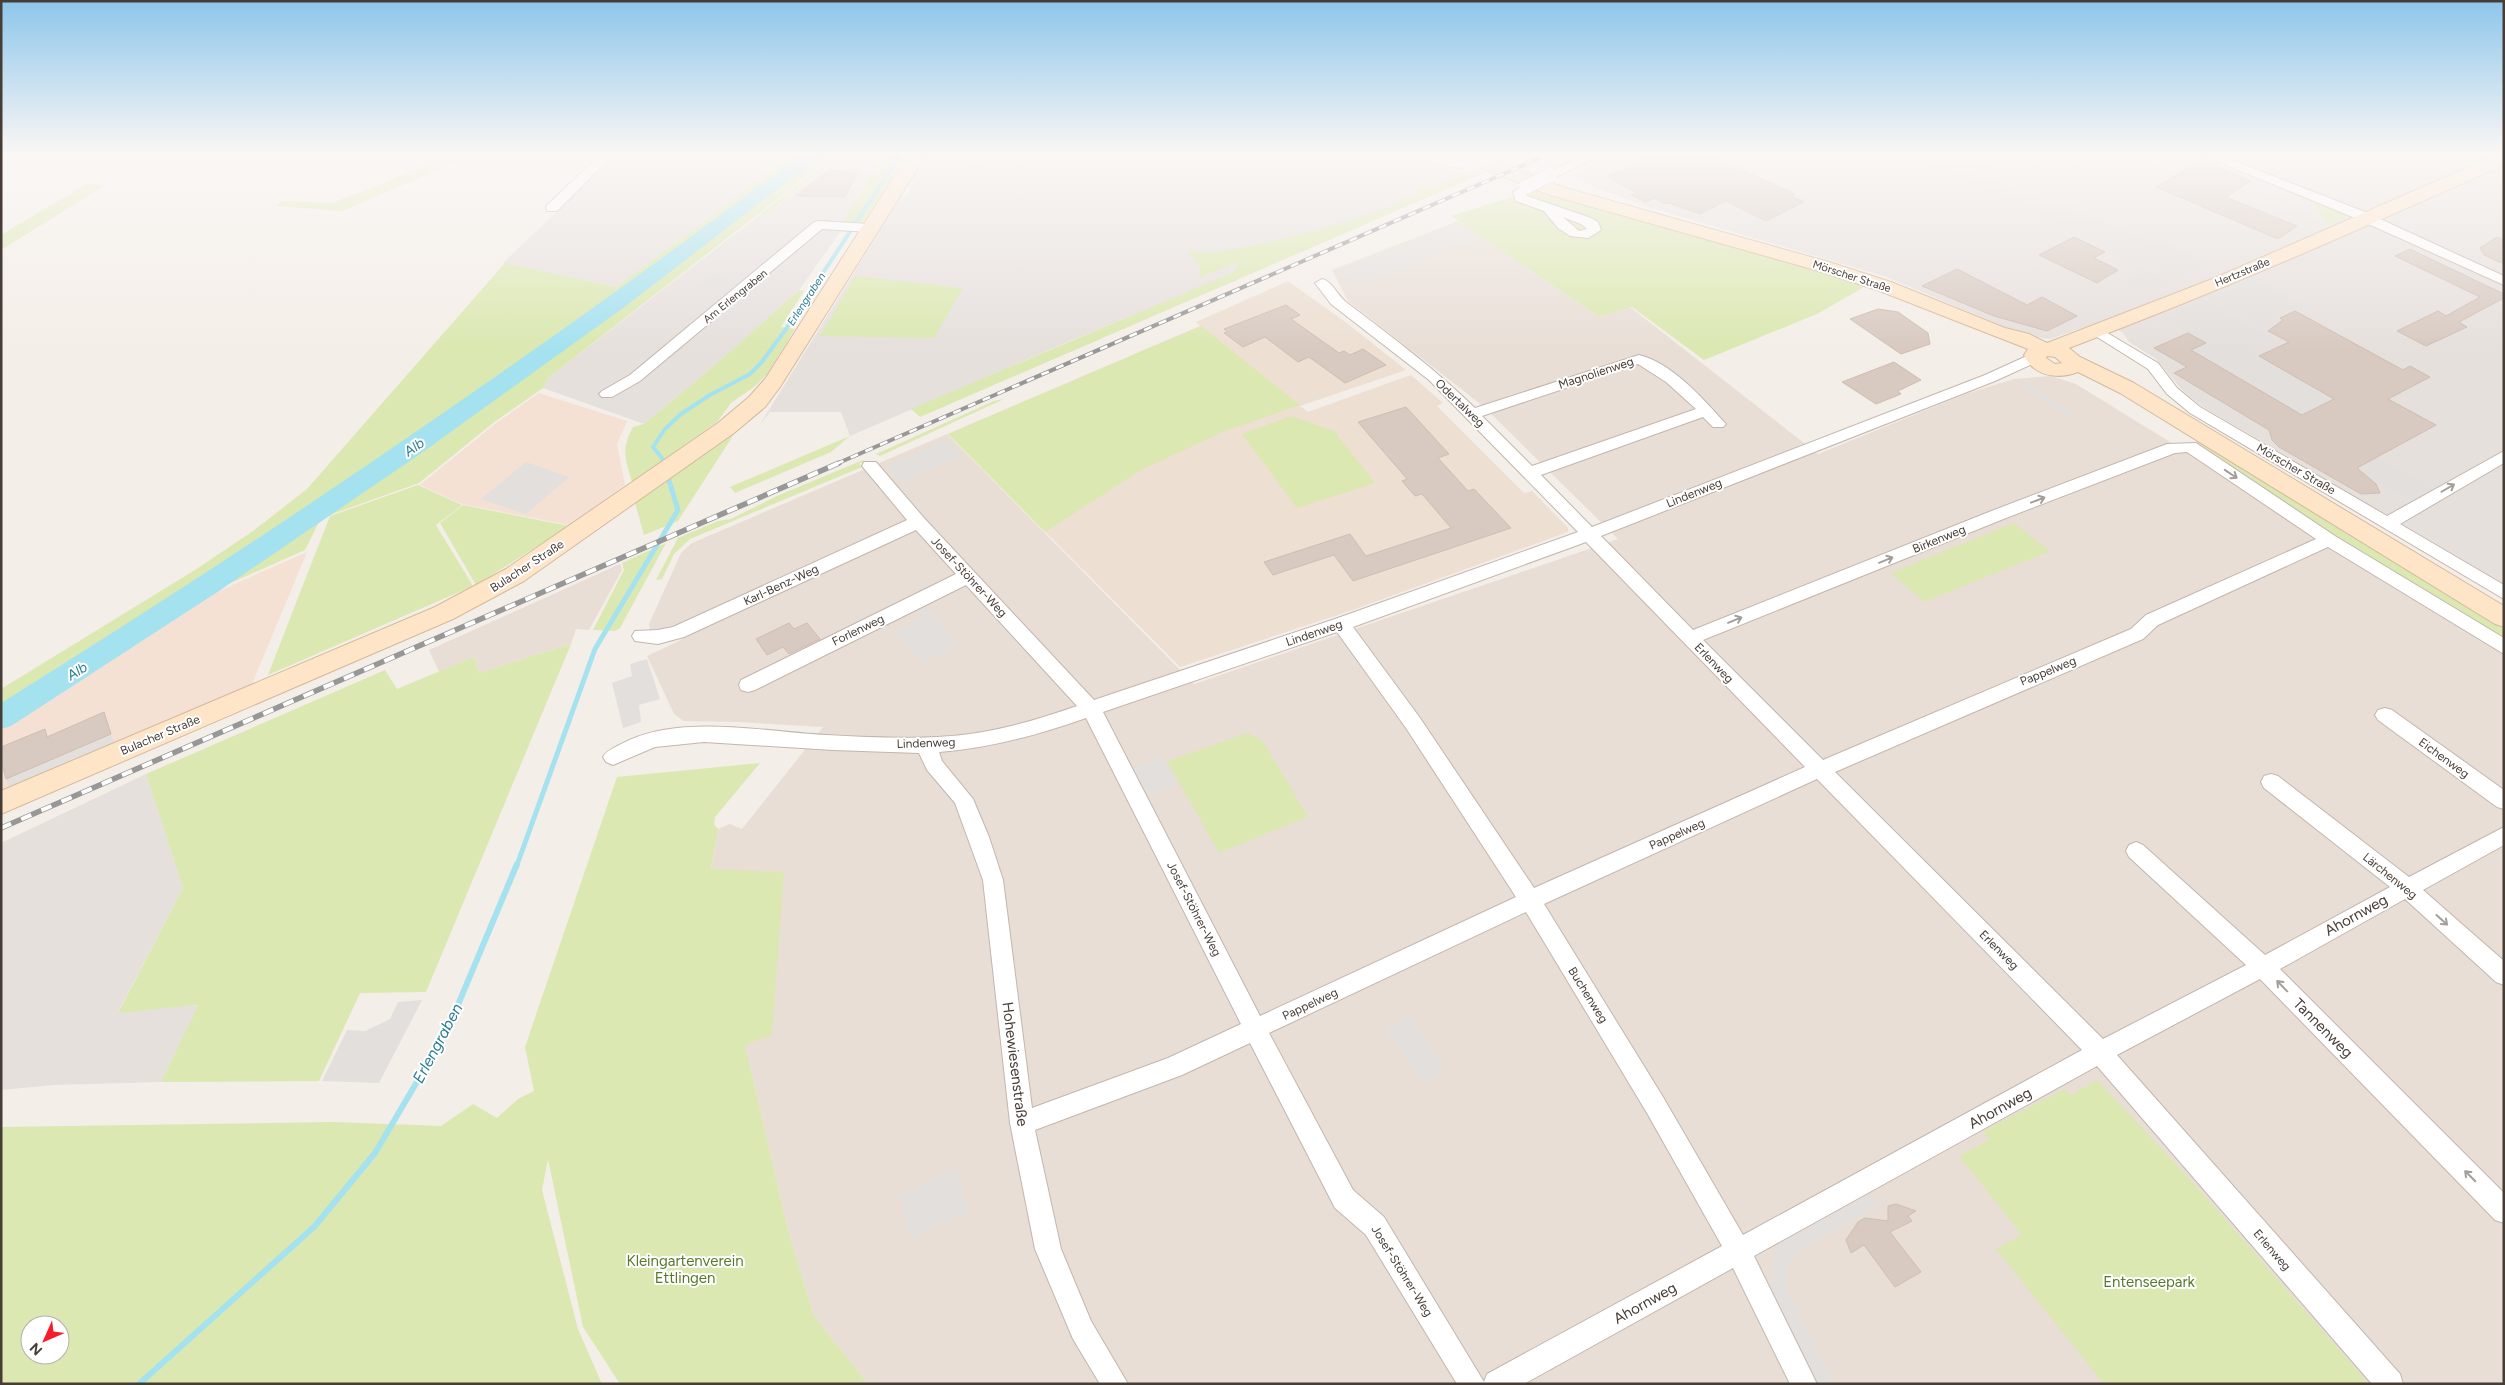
<svg xmlns="http://www.w3.org/2000/svg" width="2505" height="1385" viewBox="0 0 2505 1385" font-family="Figtree,sans-serif">
<style>
.residential{fill:#e8ded6}
.commercial{fill:#f5e0d4}
.industrial{fill:#e6e0dd}
.education{fill:#eddfd2}
.green{fill:#dbe8b1;fill-rule:evenodd}
.parking{fill:#e2dfdd}
.lines{fill:none;stroke-linecap:round;stroke-linejoin:round}
.stream-far2{stroke:#a5e2f0;stroke-width:4}
.stream-far1{stroke:#a5e2f0;stroke-width:5}
.stream{stroke:#a5e2f0;stroke-width:6}
.river{fill:#a5e2f0;fill-rule:evenodd}
.building{fill:#d8cac1;stroke:#d0bdb1}
.street-casing{stroke:#c2b6ae;stroke-width:2}
.secondary-casing{stroke:#d6b99b;stroke-width:2}
.street{fill:#fff;fill-rule:evenodd}
.secondary{fill:#fee5c8;fill-rule:evenodd}
.rail-far1-casing{stroke:#979797;stroke-width:4}
.rail-casing{stroke:#979797;stroke-width:5.5}
.rail-far1{stroke:#fff;stroke-width:2.5;stroke-dasharray:8;stroke-linecap:butt}
.rail{stroke:#fff;stroke-width:4;stroke-dasharray:11;stroke-linecap:butt}
.street-bridge-casing{stroke:#c2b6ae;stroke-width:15;stroke-linecap:butt}
.street-bridge{stroke:#fff;stroke-width:14}
.oneway{stroke:#a39e9b}
.labels{text-anchor:middle;stroke-width:4;stroke-linejoin:round;paint-order:stroke}
.far-street-label{font-size:11px;fill:#473d37;stroke:#fff}
.far-water-label{font-size:11px;font-style:italic;fill:#2a7d93;stroke:#fff}
.street-label{font-size:12px;fill:#473d37;stroke:#fff}
.water-label{font-size:14px;font-style:italic;fill:#2a7d93;stroke:#fff}
.near-street-label{font-size:15px;fill:#473d37;stroke:#fff}
.near-park-label{font-size:15px;fill:#59792a;stroke:#fff}
.near-water-label{font-size:16px;font-style:italic;fill:#2a7d93;stroke:#fff}
</style>
<rect width="100%" height="100%" fill="#f4eee8"/>
<g class="residential">
<polygon points="925,155 1134,155 1133,163 1123,166 968,160"/>
<polygon points="1458,221 1599,317 1630,307 1818,454 1968,393 2014,379 2051,376 2076,384 2188,453 2337,552 2504,654 2504,1384 868,1384 814,1316 789,1234 745,1045 784,872 711,870 718,829 730,824 742,829 823,727 738,722 684,721 674,714 647,656 683,639 675,627 655,632 650,630 649,624 681,553 692,543 947,434 1194,684 1618,539 1483,406 1348,301 1332,270"/>
<polygon points="620,564 622,570 589,630 576,629 571,644 479,673 474,657 439,672 429,650"/>
</g>
<g class="commercial">
<polygon points="2065,155 2169,155 2126,181"/>
<polygon points="539,393 627,421 617,444 625,485 569,525 462,504 420,485 495,424"/>
<polygon points="307,552 252,684 1,791 1,720 180,608"/>
</g>
<g class="industrial">
<polygon points="616,155 793,155 616,287 503,263"/>
<polygon points="840,155 881,155 843,222 841,231 799,290 707,372 644,424 543,388 548,378 761,214 766,215"/>
<polygon points="925,155 968,160 1123,166 1133,163 1134,155 1411,155 1462,178 1063,344 850,436 841,412 770,412 759,426 901,197 907,195 912,188 907,185"/>
<polygon points="1605,155 2065,155 2126,181 2170,155 2504,155 2504,584 2203,407 2183,391 2155,358 2129,342 2123,333 2102,321 2050,339 2024,335 1884,276 1651,208 1588,185 1569,175 1583,169 1583,165"/>
<polygon points="146,774 183,888 118,1012 198,1005 161,1082 54,1085 1,1090 1,843"/>
</g>
<polygon class="education" points="1288,281 1348,324 1406,370 1300,406 1308,412 1411,375 1443,403 1437,406 1524,493 1532,491 1568,528 1568,532 1344,613 1180,667 948,434 1200,326 1196,322"/>
<g class="green">
<polygon points="444,155 465,155 452,164 342,211 276,206 282,201 332,203 382,184"/>
<polygon points="793,155 834,155 548,378 543,388 493,423 419,483 321,518 305,550 175,608 1,713 1,689 195,570 253,531 307,489 505,263 616,287"/>
<polygon points="836,155 840,155 765,215 761,214"/>
<polygon points="881,155 908,155 863,223 843,222"/>
<path d="M1411,155C1425,158 1438,168 1452,171C1464,174 1473,168 1484,173L920,417L911,409L1234,272L1238,262L1199,278L1200,267L1188,251C1197,251 1206,253 1215,252C1251,249 1406,212 1422,186H1437L1458,178L1441,170L1421,173Z"/>
<polygon points="88,183 104,186 1,250 1,235"/>
<polygon points="1535,190 1789,262 1864,287 1817,314 1704,360 1632,307 1599,317 1451,216"/>
<polygon points="2314,202 2342,213 2345,218 2329,224 2324,221 2313,204"/>
<polygon points="855,276 963,288 934,338 820,336"/>
<path d="M799,290L804,291L781,327L795,329L767,374L754,387L731,403L717,422L632,482C625,457 621,450 633,427L644,424L707,372Z"/>
<polygon points="1201,326 1300,405 1225,431 1141,470 1045,532 948,434"/>
<polygon points="1004,399 880,456 876,454 994,401"/>
<polygon points="1291,416 1334,431 1375,483 1297,508 1242,434"/>
<polygon points="732,432 734,434 678,521 644,535 634,499"/>
<polygon points="850,436 831,452 735,493 730,487"/>
<polygon points="2201,440 2504,623 2504,641 2327,533 2193,444"/>
<polygon points="863,460 864,461 859,464 862,467 690,539 674,554 662,579 656,580 678,538 718,521 731,519 777,496"/>
<polygon points="418,485 462,505 436,525 473,586 268,675 330,516"/>
<polygon points="463,505 569,526 476,585 440,523"/>
<polygon points="2014,523 2050,551 1924,602 1891,573"/>
<polygon points="666,543 620,628 615,631 593,630 624,570 622,563"/>
<polygon points="571,644 426,992 360,993 319,1081 161,1082 198,1005 118,1013 183,888 146,774 385,670 397,689 474,657 479,673"/>
<polygon points="1248,733 1263,741 1308,817 1219,853 1167,761"/>
<path d="M760,763L715,817L714,824L718,829L711,869L784,872L772,1035L745,1045L789,1234L814,1316L868,1384H620L583,1327L548,1159L542,1190L578,1329L602,1384H1V1127L334,1122L441,1126L473,1104L497,1118L518,1099L534,1091L525,1047L617,777ZM30,1325H60V1355H30Z"/>
<polygon points="2097,1080 2187,1176 2369,1384 2104,1384 1996,1249 2022,1235 1959,1156 1990,1140 1983,1131 2065,1089 2071,1095"/>
</g>
<g class="parking">
<polygon points="1901,155 1966,155 1992,166 1978,175 2053,208 2064,203 2153,243 2158,240 2213,264 2178,280"/>
<polygon points="2286,190 2314,202 2313,204 2324,221 2329,224 2314,230 2256,205 2266,198 2270,200"/>
<polygon points="1457,226 1475,239 1358,286 1339,271"/>
<polygon points="2145,270 2166,279 2148,290 2128,280"/>
<polygon points="714,275 739,282 723,294 698,288"/>
<polygon points="2253,278 2302,305 2276,316 2282,320 2262,329 2206,297"/>
<polygon points="2203,298 2275,339 2250,351 2334,399 2301,415 2191,350 2206,343 2161,317"/>
<polygon points="2025,382 2072,414 2067,417 2019,385"/>
<polygon points="2335,434 2431,488 2411,500 2335,458"/>
<polygon points="948,439 963,455 900,482 886,467"/>
<polygon points="526,462 569,477 526,514 481,499"/>
<polygon points="925,605 958,645 922,663 896,633 898,630 921,617 916,610"/>
<polygon points="647,659 660,699 639,705 641,722 623,728 612,683 632,676 630,664"/>
<polygon points="111,734 114,743 9,788 6,779"/>
<polygon points="1161,757 1176,784 1147,795 1133,768"/>
<polygon points="422,1000 379,1083 322,1081 347,1030 365,1031 390,1019 398,1002"/>
<polygon points="1410,1015 1445,1072 1422,1083 1387,1028"/>
<polygon points="956,1169 968,1211 911,1238 898,1196"/>
<polygon points="1869,1194 1878,1206 1791,1256 1785,1284 1833,1384 1817,1384 1771,1286 1776,1246"/>
</g>
<g class="lines">
<polyline class="stream-far2" points="664,464 662,458 653,447 665,429 681,414 710,395 750,374 761,363 786,329 894,165 898,155"/>
<g class="stream-far1">
<polyline points="663,463 664,466"/>
<polyline points="517,865 595,649 678,510 667,474"/>
</g>
<polyline class="stream" points="139,1384 314,1227 375,1153 447,1031 517,864"/>
<path class="river" d="M801,155H822L623,308L423,452L219,591L11,726L1,729V703C276,532 542,350 801,155Z"/>
</g>
<g class="building">
<polygon points="1653,155 1709,155 1795,194 1792,196 1804,202 1766,221 1726,201 1700,214 1668,203 1665,204 1654,198 1646,202 1631,195 1636,192 1607,177"/>
<polygon points="2201,160 2251,181 2226,197 2297,226 2278,239 2156,187"/>
<polygon points="830,169 857,173 845,197 796,196"/>
<polygon points="2074,237 2105,252 2094,258 2118,270 2097,283 2039,255"/>
<polygon points="2497,237 2504,240 2504,264 2484,255 2480,248"/>
<polygon points="2410,249 2504,294 2504,298 2459,322 2467,327 2426,346 2397,331 2438,311 2446,316 2480,297 2395,256"/>
<polygon points="1957,269 2027,305 2042,297 2077,316 2047,331 1994,316 1922,286"/>
<polygon points="1286,305 1300,315 1291,319 1339,353 1344,351 1350,355 1363,349 1386,365 1345,383 1309,357 1298,362 1265,337 1243,347 1224,333 1227,332 1224,329"/>
<polygon points="1878,309 1898,312 1928,333 1930,344 1901,354 1850,319"/>
<polygon points="2295,311 2403,370 2410,366 2430,377 2388,399 2436,425 2357,468 2376,484 2380,493 2361,494 2279,447 2272,440 2269,430 2174,373 2187,367 2154,348 2188,333 2206,343 2191,350 2302,415 2334,399 2259,356 2289,342 2268,331 2283,320 2280,318"/>
<polygon points="1894,362 1921,380 1898,391 1901,394 1876,404 1842,382"/>
<polygon points="1406,407 1449,454 1438,458 1468,491 1474,489 1511,528 1353,581 1334,555 1273,575 1264,562 1350,534 1366,556 1451,528 1422,494 1415,496 1402,481 1407,479 1358,422"/>
<polygon points="789,623 794,629 807,623 820,639 789,654 783,647 767,655 756,639"/>
<polygon points="104,712 111,734 6,779 1,760 1,747 45,729 47,737"/>
<polygon points="1896,1204 1916,1211 1908,1216 1912,1221 1890,1232 1921,1272 1895,1287 1864,1245 1851,1253 1846,1240 1858,1222 1865,1218 1888,1221 1888,1206"/>
</g>
<g class="lines">
<defs>
<g id="street">
<polygon points="600,155 613,155 557,211 547,211 546,208 547,205"/>
<path d="M1419,155C1429,155 1469,159 1474,164C1465,173 1427,163 1419,155Z"/>
<polygon points="1584,155 1601,155 1554,178 1550,179 1544,175"/>
<polygon points="2202,155 2219,155 2365,212 2504,276 2504,285 2355,218"/>
<path d="M1526,183L1532,187L1526,193L1527,196L1591,218L1598,222L1601,230L1588,238L1570,236L1558,228L1544,211L1516,201L1513,192ZM1563,217L1581,224L1587,229L1579,231Z"/>
<polygon points="819,221 870,224 877,228 870,232 822,229 640,381 612,397 602,397 599,394 602,391 630,375 814,222"/>
<path d="M1322,279C1332,281 1338,296 1346,302C1391,336 1435,369 1475,408L1639,355C1670,362 1703,398 1723,421L1726,424L1723,427H1713L1703,417L1541,475L1592,527L1985,375L2029,355H2039L2041,358L2039,361L1995,381L1601,536L1693,630L1994,510L2167,444L2196,443L2335,536L2504,638V654L2328,547L2158,625L2143,639L1835,772L2103,1039L2246,965L2129,857L2126,851L2129,845L2136,842L2143,845L2265,955L2390,887L2264,788L2261,782L2264,776L2271,774L2278,776L2409,877L2504,827V845L2423,890L2504,961V985L2496,982L2405,899L2280,969L2504,1193V1223L2495,1220L2260,979L2117,1055L2400,1374L2403,1384H2372L2097,1066L1754,1256L1817,1384H1790L1733,1268L1524,1384H1457L1366,1235L1335,1208L1250,1043L1182,1075L1035,1130L1061,1249L1091,1321L1128,1384H1100L1073,1339L1035,1249L1010,1123L983,880L955,803L927,770L919,753L833,750L704,742L655,747L613,765L606,762L603,757C607,750 614,748 621,744C678,713 765,732 827,735C863,737 900,739 937,737C986,735 1031,722 1077,706L966,585L755,690L748,692L741,690L739,685L741,680L956,574L916,530L684,637L658,644L635,641L632,636L635,631L658,630L673,627L907,520L862,466L864,462H876L924,518L1094,700L1335,619L1578,532L1429,380L1331,304L1315,283ZM1638,364L1666,382L1696,409L1532,466L1482,416ZM2187,452L2316,539L2146,615L2131,629L1823,760L1703,640L2006,518L2175,453ZM1586,542L1805,767L1534,888L1420,718L1353,627ZM1337,632L1406,728L1516,897L1260,1016L1103,712ZM1086,718L1241,1024L1168,1058L1032,1108L1003,880L989,837L973,799L942,761L939,752C990,748 1038,735 1086,718ZM1817,779L2082,1050L1743,1235L1663,1097L1544,904ZM1526,912L1647,1113L1722,1246L1487,1374L1484,1382L1384,1217L1353,1190L1269,1033Z"/>
<polygon points="2099,328 2158,363 2177,388 2200,407 2387,516 2504,451 2504,463 2400,524 2504,585 2504,599 2190,413 2167,394 2148,369 2094,335 2092,332 2094,329"/>
<polygon points="2385,708 2392,710 2504,790 2504,809 2497,807 2378,720 2375,715 2378,710"/>
</g>
<g id="secondary">
<polygon points="908,155 926,155 780,387 765,407 734,433 524,581 453,619 1,814 1,791 435,607 506,569 718,423 749,397 765,379"/>
<path d="M1456,155H1481L1562,187L1829,262L1891,282L2005,328L2029,334L2047,343L2215,278L2496,155H2504V165C2360,229 2217,293 2069,348L2080,357L2134,383L2504,606V627L2495,624L2120,393L2078,372C2058,380 2033,376 2024,355L2028,349L1877,290L1815,270L1550,195L1459,159ZM2047,356L2055,357L2062,363L2055,364L2046,358Z"/>
</g>
</defs>
<use href="#street" class="street-casing"/>
<use href="#secondary" class="secondary-casing"/>
<use href="#street" class="street"/>
<use href="#secondary" class="secondary"/>
<defs>
<polyline id="rail-far1" points="836,464 1547,155"/>
<polyline id="rail" points="1,828 839,463"/>
</defs>
<use href="#rail-far1" class="rail-far1-casing"/>
<use href="#rail" class="rail-casing"/>
<use href="#rail-far1" class="rail-far1"/>
<use href="#rail" class="rail"/>
<defs>
<g id="street-bridge">
<polyline points="1468,164 1489,156"/>
<polyline points="1526,187 1550,175"/>
</g>
</defs>
<use href="#street-bridge" class="street-bridge-casing"/>
<use href="#street-bridge" class="street-bridge"/>
</g>
<defs><path id="oneway-shaft" d="M-6 0H5M1.5-3L5.5 0L1.5 3" fill="none" stroke-width="1.6" stroke-linecap="round" stroke-linejoin="round" transform="scale(1.25)"/></defs>
<g class="oneway">
<use href="#oneway-shaft" transform="translate(2231 474) rotate(34)"/>
<use href="#oneway-shaft" transform="translate(2448 488) rotate(-30)"/>
<use href="#oneway-shaft" transform="translate(2038 500) rotate(-21)"/>
<use href="#oneway-shaft" transform="translate(1886 560) rotate(-22)"/>
<use href="#oneway-shaft" transform="translate(1735 620) rotate(-22)"/>
<use href="#oneway-shaft" transform="translate(2442 920) rotate(42)"/>
<use href="#oneway-shaft" transform="translate(2282 986) rotate(-134)"/>
<use href="#oneway-shaft" transform="translate(2470 1176) rotate(-135)"/>
</g>
<linearGradient id="sky" x2="0" y2="1"><stop stop-color="#8dc6eb"/><stop offset="0.44" stop-color="#faf7f5"/><stop offset="1" stop-color="#faf7f5" stop-opacity="0"/></linearGradient>
<rect width="2505" height="349" fill="url(#sky)"/>
<g class="labels">
<g class="far-street-label">
<text transform="translate(2242 272) rotate(-23)" y="4">Hertzstraße</text>
<text transform="translate(1852 276) rotate(18)" y="4">Mörscher Straße</text>
<text transform="translate(735 296) rotate(-39)" y="4">Am Erlengraben</text>
</g>
<g class="far-water-label">
<text transform="translate(806 299) rotate(-57)" y="4">Erlengraben</text>
</g>
<g class="street-label">
<text transform="translate(1596 373) rotate(-18)" y="4">Magnolienweg</text>
<text transform="translate(1460 403) rotate(44)" y="4">Odertalweg</text>
<text transform="translate(2296 469) rotate(30)" y="4">Mörscher Straße</text>
<text transform="translate(1694 493) rotate(-22)" y="4">Lindenweg</text>
<text transform="translate(1939 539) rotate(-22)" y="4">Birkenweg</text>
<text transform="translate(527 566) rotate(-33)" y="4">Bulacher Straße</text>
<text transform="translate(969 577) rotate(47)" y="4">Josef-Stöhrer-Weg</text>
<text transform="translate(781 585) rotate(-25)" y="4">Karl-Benz-Weg</text>
<text transform="translate(858 630) rotate(-26)" y="4">Forlenweg</text>
<text transform="translate(1314 633) rotate(-19)" y="4">Lindenweg</text>
<text transform="translate(1714 663) rotate(46)" y="4">Erlenweg</text>
<text transform="translate(2048 671) rotate(-22)" y="4">Pappelweg</text>
<text transform="translate(160 735) rotate(-23)" y="4">Bulacher Straße</text>
<text transform="translate(926 743) rotate(-2)" y="4">Lindenweg</text>
<text transform="translate(2444 758) rotate(36)" y="4">Eichenweg</text>
<text transform="translate(1677 834) rotate(-24)" y="4">Pappelweg</text>
<text transform="translate(2390 876) rotate(39)" y="4">Lärchenweg</text>
<text transform="translate(1194 909) rotate(63)" y="4">Josef-Stöhrer-Weg</text>
<text transform="translate(1999 950) rotate(45)" y="4">Erlenweg</text>
<text transform="translate(1588 995) rotate(58)" y="4">Buchenweg</text>
<text transform="translate(1310 1004) rotate(-25)" y="4">Pappelweg</text>
<text transform="translate(2272 1250) rotate(49)" y="4">Erlenweg</text>
<text transform="translate(1402 1271) rotate(58)" y="4">Josef-Stöhrer-Weg</text>
</g>
<g class="water-label">
<text transform="translate(414 447) rotate(-35)" y="5">Alb</text>
<text transform="translate(77 671) rotate(-32)" y="5">Alb</text>
</g>
<g class="near-street-label">
<text transform="translate(2356 915) rotate(-29)" y="5">Ahornweg</text>
<text transform="translate(2323 1028) rotate(45)" y="5">Tannenweg</text>
<text transform="translate(1015 1064) rotate(83)" y="5">Hohewiesenstraße</text>
<text transform="translate(2000 1108) rotate(-29)" y="5">Ahornweg</text>
<text transform="translate(1645 1303) rotate(-29)" y="5">Ahornweg</text>
</g>
<g class="near-park-label">
<text x="685" y="1266">Kleingartenverein<tspan x="685" dy="17">Ettlingen</tspan></text>
<text x="2149" y="1287">Entenseepark</text>
</g>
<g class="near-water-label">
<text transform="translate(437 1043) rotate(-62)" y="6">Erlengraben</text>
</g>
</g>
<rect width="2505" height="1385" fill="none" stroke="#473d37" stroke-width="5"/>
<g transform="translate(45 1340) rotate(225)"><circle r="24" fill="#ffffff" stroke="#b5b1af"/>
<path d="M0-4L9 19L0 12L-9 19Z" fill="#f81b2b"/>
<text y="-8" font-size="14" font-weight="bold" text-anchor="middle" fill="#473d37">N</text>
</g>
</svg>
